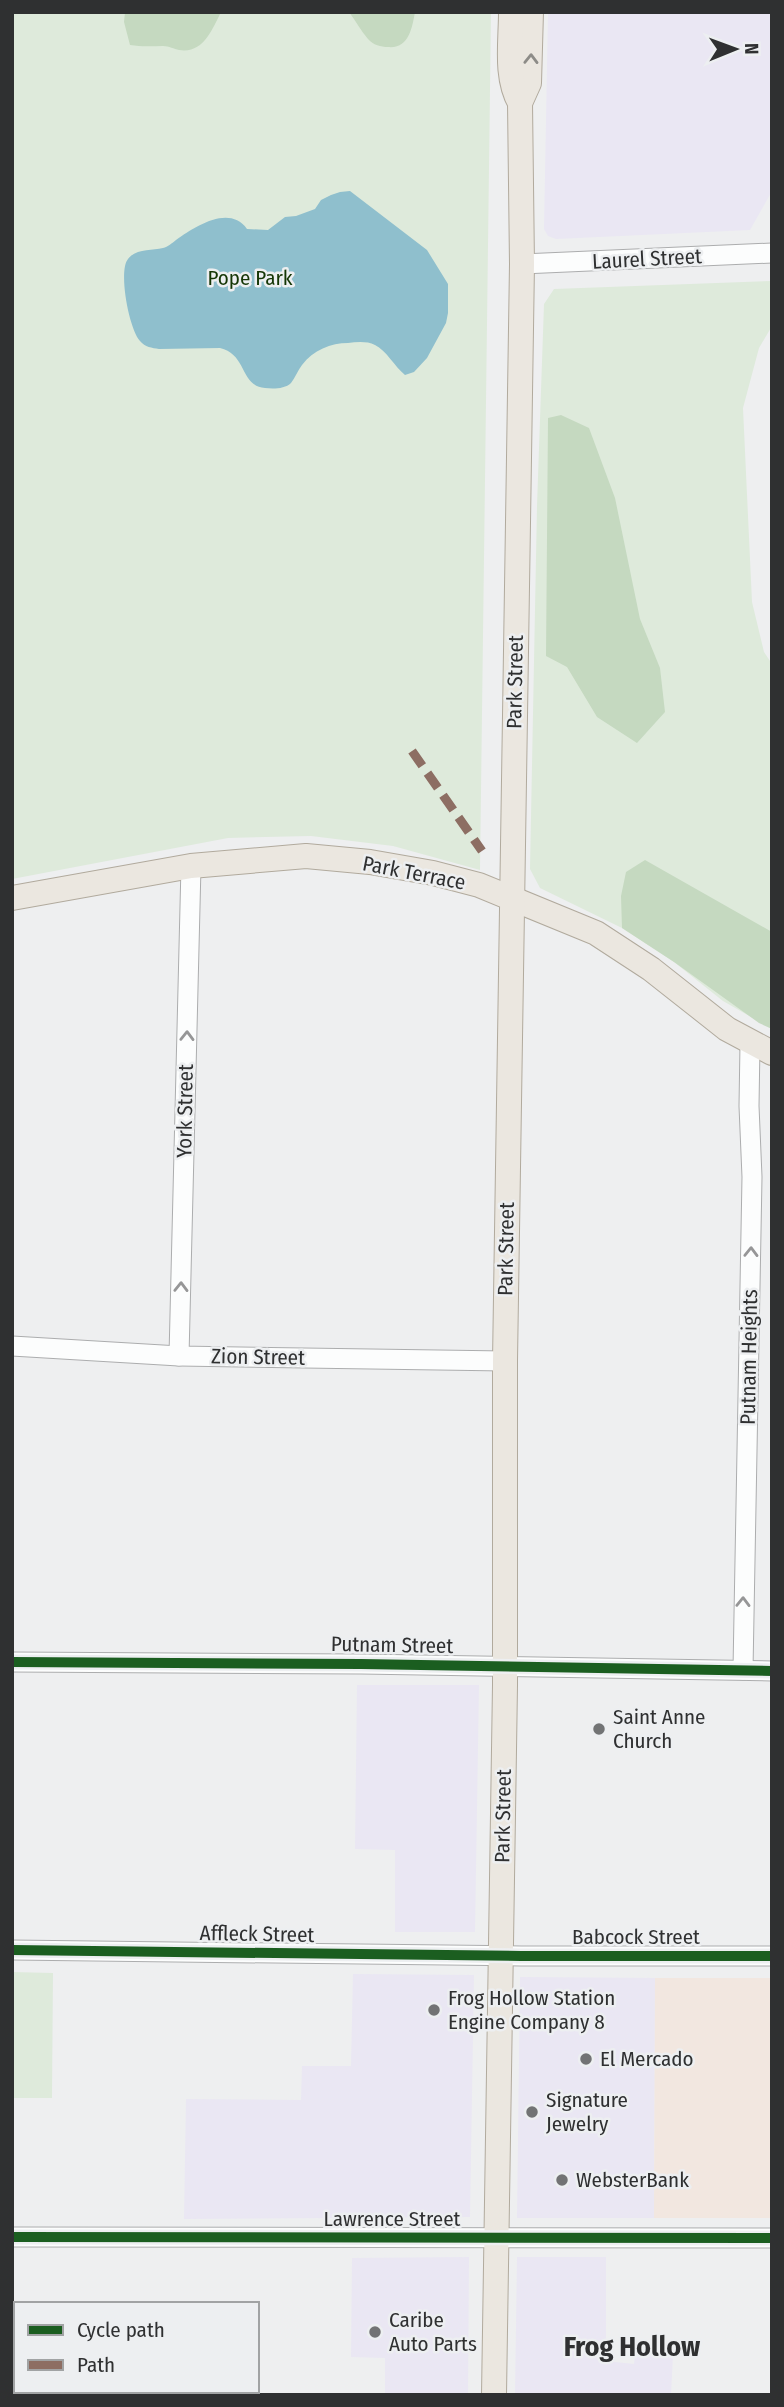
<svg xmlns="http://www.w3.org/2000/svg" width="784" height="2407" viewBox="0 0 784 2407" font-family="'Fira Sans Condensed',sans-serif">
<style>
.commercial{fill:#eae7f3}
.education{fill:#f2e7e0}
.green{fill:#deeadb}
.forest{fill:#c5d9c0}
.water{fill:#8fbfcd}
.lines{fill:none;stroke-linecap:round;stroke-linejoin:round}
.minor-casing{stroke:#acadae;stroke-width:21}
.major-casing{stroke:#b1aa9d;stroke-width:26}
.minor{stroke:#fcfdfd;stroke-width:19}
.major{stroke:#ebe7e0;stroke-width:24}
.quiet{stroke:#8d6e63;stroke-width:9;stroke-dasharray:18 9;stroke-linecap:butt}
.cycleway-casing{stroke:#edeff1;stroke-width:15}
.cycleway{stroke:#1b5e20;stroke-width:10}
.oneway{stroke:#8d8c88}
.oneway2{stroke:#969697}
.poi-dot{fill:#727374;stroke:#edeff1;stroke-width:2.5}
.labels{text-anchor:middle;stroke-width:5;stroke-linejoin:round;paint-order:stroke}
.street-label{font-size:21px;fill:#2f3031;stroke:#edeff1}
.park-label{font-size:21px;fill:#143605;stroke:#edeff1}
.poi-label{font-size:21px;fill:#2f3031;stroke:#edeff1;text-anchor:start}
.district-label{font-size:28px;font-weight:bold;fill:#2f3031;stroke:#edeff1}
</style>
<rect width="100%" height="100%" fill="#eeeff0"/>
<g class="commercial">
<polygon points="548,12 772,12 772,191 750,230 556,239 548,236 544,229"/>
<polygon points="357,1685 479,1685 475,1932 395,1932 395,1850 355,1849"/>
<polygon points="353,1974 474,1975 470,2217 184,2219 186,2099 301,2100 302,2066 351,2066"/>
<polygon points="520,1977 655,1978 654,2218 517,2218"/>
<polygon points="469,2257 468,2395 385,2395 385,2358 351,2357 352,2258"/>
<polygon points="517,2257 606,2257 606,2361 634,2364 635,2355 673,2355 671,2395 515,2395"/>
</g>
<polygon class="education" points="655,1978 772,1978 772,2218 654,2218"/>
<g class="green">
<polygon points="12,12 491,12 480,870 393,846 311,836 228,838 12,879"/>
<polygon points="772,281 772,326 759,348 743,408 752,602 764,652 772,664 772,1029 723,1001 674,962 622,928 540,888 530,869 537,506 544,304 554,289"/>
<polygon points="12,1972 53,1973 52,2098 12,2098"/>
</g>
<g class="forest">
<path d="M125,12H221C212,30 203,54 179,50C174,49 169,46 163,46C152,46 142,47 130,45L124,22Z"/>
<path d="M349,12H415C412,28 409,49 388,47C381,47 373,45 368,39C361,31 356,21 349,12Z"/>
<polygon points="561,415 589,428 615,498 640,619 660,668 665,712 637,743 597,717 567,667 546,656 548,418"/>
<polygon points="645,860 772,932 772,1029 759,1023 674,962 622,928 621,896 626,872"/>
</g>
<path class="water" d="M350,191L427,250L448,284V313L446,323L427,358L414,372L405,375C395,367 386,350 375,345C367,341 357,342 348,343C331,343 313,350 302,365C298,370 295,378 291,383C285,389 273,389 265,388C240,386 247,354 220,348L159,349C152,348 145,347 140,341C129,329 118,271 128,259C136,248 152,251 163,248C168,247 172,243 176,240C195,227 229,204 247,229L268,230L285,217L296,216L315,209L321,200L331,195L340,192Z"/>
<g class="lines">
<defs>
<g id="minor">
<polyline points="522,264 772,253"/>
<polyline points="12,1346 179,1356 505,1361"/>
<polyline points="179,1356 191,866"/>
<polyline points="12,1662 361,1664 772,1671"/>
<polyline points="743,1670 752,1177 749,1106 750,1044"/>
<polyline points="12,1950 521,1956 772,1956"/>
<polyline points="12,2237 772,2238"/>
</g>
<g id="major">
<polyline points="520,103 529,83 531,12"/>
<polyline points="12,898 191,866 306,856 370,862 433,873 479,885 596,933 651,969 727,1029 772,1053"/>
<path d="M494,2395L505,1685V1361L522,264L520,103C505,77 511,42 511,12"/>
</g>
</defs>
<use href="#minor" class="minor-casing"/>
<use href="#major" class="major-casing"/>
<use href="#minor" class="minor"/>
<use href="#major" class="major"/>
<polyline class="quiet" points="412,751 482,851"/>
<defs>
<g id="cycleway">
<polyline points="12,1662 361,1664 772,1671"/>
<polyline points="12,1950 521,1956 772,1956"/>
<polyline points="12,2237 772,2238"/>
</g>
</defs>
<use href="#cycleway" class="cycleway-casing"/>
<use href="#cycleway" class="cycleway"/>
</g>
<defs><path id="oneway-chevron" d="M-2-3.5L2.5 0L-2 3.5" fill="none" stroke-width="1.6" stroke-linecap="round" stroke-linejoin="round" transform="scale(1.75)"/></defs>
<use class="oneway" href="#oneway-chevron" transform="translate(531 59) rotate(-89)"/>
<g class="oneway2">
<use href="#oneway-chevron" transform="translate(187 1036) rotate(-89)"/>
<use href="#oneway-chevron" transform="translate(751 1252) rotate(-89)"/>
<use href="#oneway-chevron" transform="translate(181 1287) rotate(-89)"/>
<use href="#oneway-chevron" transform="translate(743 1602) rotate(-89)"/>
</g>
<g class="poi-dot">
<circle cx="599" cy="1729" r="7"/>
<circle cx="434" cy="2010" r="7"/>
<circle cx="586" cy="2059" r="7"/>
<circle cx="532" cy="2112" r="7"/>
<circle cx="562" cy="2180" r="7"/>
<circle cx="375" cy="2332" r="7"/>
</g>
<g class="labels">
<g class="street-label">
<text transform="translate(647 259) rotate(-3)" y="7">Laurel Street</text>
<text transform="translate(515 682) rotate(-89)" y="7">Park Street</text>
<text transform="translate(414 873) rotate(11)" y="7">Park Terrace</text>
<text transform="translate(185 1111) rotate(-89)" y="7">York Street</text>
<text transform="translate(506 1249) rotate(-89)" y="7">Park Street</text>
<text transform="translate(258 1357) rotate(1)" y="7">Zion Street</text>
<text transform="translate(749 1357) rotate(-89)" y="7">Putnam Heights</text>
<text transform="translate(392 1645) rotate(1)" y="7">Putnam Street</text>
<text transform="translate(503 1816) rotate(-89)" y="7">Park Street</text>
<text transform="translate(257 1934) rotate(1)" y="7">Affleck Street</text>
<text x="636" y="1944">Babcock Street</text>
<text x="392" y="2226">Lawrence Street</text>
</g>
<g class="park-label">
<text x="250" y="285">Pope Park</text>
</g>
<g class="poi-label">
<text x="613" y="1724">Saint Anne<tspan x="613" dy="24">Church</tspan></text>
<text x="448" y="2005">Frog Hollow Station<tspan x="448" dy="24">Engine Company 8</tspan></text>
<text x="600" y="2066">El Mercado</text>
<text x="546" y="2107">Signature<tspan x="546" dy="24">Jewelry</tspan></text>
<text x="576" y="2187">WebsterBank</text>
<text x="389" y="2327">Caribe<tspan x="389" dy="24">Auto Parts</tspan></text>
</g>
<g class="district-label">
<text x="632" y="2356">Frog Hollow</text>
</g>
</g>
<rect width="784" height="2407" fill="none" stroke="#2f3031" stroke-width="28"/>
<rect x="14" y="2302" width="245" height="91" fill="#edeff1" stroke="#a1a3a4" stroke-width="2"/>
<rect x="28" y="2325" width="35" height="10" fill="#1b5e20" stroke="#a1a3a4" stroke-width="2"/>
<text x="77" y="2337" font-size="21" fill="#2f3031">Cycle path</text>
<rect x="28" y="2360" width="35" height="10" fill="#8d6e63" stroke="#a1a3a4" stroke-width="2"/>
<text x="77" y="2372" font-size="21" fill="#2f3031">Path</text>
<g transform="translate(735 49) rotate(89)" stroke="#edeff1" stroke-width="5" paint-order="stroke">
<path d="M0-5L12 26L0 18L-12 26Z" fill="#2f3031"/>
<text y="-10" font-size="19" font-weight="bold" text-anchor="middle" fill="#2f3031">N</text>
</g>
</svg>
